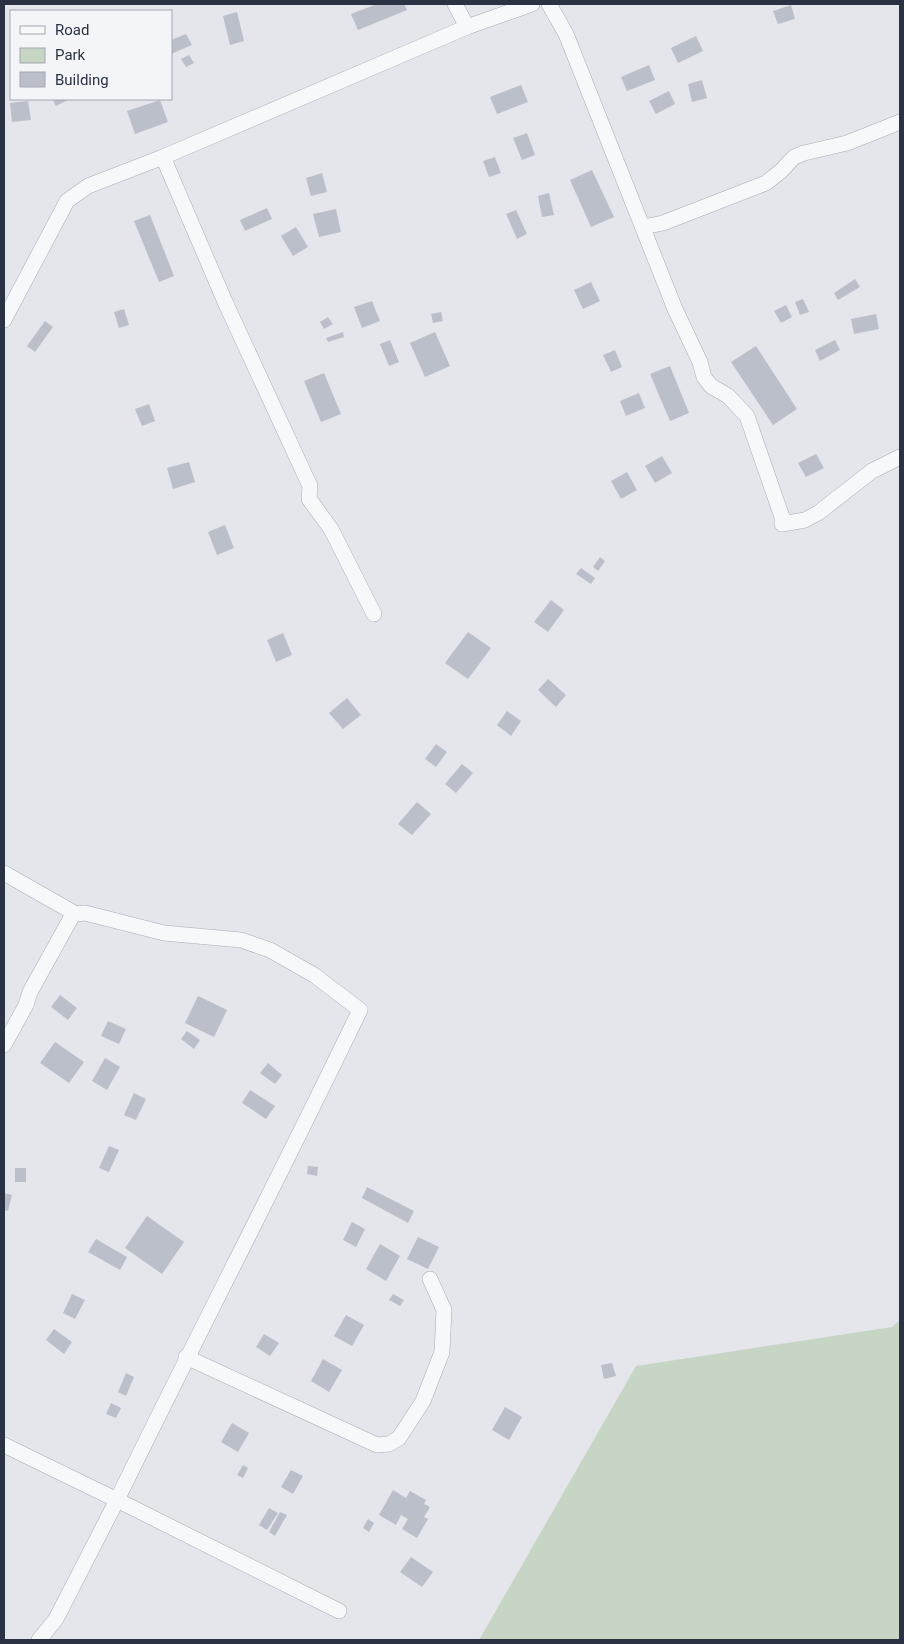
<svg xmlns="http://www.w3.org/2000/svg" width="904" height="1644" viewBox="0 0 904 1644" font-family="Roboto,sans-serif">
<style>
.green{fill:#c7d5c5}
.building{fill:#bbbfc9}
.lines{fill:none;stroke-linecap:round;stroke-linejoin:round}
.minor-casing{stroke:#a9acb6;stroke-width:16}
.minor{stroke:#f7f8fa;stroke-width:15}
</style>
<rect width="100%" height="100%" fill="#e4e6ec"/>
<polygon class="green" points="900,1320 900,1640 479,1640 636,1366 892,1327"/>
<g class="building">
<polygon points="377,4 404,4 407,10 358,30 351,14"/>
<polygon points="791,5 795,19 778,24 773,11"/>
<polygon points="237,12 244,41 230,45 223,16"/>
<polygon points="186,34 192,45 171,54 171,40"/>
<polygon points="696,36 703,51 678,63 671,48"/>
<polygon points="189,55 194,63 186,67 181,59"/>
<polygon points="649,65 655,80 627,91 621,77"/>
<polygon points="702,80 707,98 692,102 688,84"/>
<polygon points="521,85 528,102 497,114 490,97"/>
<polygon points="669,91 675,104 656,114 649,101"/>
<polygon points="52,99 70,99 56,106"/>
<polygon points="160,100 168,122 135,134 127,111"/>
<polygon points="28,101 31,120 12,122 10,103"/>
<polygon points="527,133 535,155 522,160 513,138"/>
<polygon points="495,157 501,173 489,177 483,161"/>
<polygon points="592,170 614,217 591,227 570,180"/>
<polygon points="322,173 327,192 311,196 306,178"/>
<polygon points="549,193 554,215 542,217 538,196"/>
<polygon points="267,208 272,219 245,231 240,220"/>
<polygon points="336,209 341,232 319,237 313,214"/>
<polygon points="516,210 527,234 517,239 506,214"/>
<polygon points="150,215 174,276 159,282 134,221"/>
<polygon points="296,227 308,247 293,256 281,236"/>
<polygon points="855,279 860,287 838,300 834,293"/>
<polygon points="591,282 600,301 583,309 574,290"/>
<polygon points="803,299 809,312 800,315 795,302"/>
<polygon points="372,301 380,321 362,328 354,307"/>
<polygon points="786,305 792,317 781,323 774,311"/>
<polygon points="124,309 129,325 119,328 114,312"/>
<polygon points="441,312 443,321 433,323 431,314"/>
<polygon points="876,314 879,329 854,334 851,319"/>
<polygon points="328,317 333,324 324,329 320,322"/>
<polygon points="45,321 53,327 35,352 27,346"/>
<polygon points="343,332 344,337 328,342 326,338"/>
<polygon points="435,332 450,366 425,377 410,343"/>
<polygon points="390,340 399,362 389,366 380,344"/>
<polygon points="835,340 840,350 820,361 815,350"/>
<polygon points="756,346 797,409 773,425 731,362"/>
<polygon points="615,350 622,367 611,372 603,355"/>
<polygon points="670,366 689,413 670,421 650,374"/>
<polygon points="324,373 341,414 321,422 304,381"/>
<polygon points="639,393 645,408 626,416 620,401"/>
<polygon points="149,404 155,421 142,426 135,409"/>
<polygon points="816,454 824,468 806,477 798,463"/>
<polygon points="662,456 672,473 655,483 645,466"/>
<polygon points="189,462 195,482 173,489 167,468"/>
<polygon points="627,472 637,490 621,499 611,481"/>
<polygon points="225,525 234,548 217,555 208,532"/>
<polygon points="600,557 605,561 598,571 593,567"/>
<polygon points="581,568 595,578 591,584 576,574"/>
<polygon points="551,600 564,610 548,632 534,622"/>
<polygon points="468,632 491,648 468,679 445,663"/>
<polygon points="283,633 292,655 276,662 267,640"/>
<polygon points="548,679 566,695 556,707 538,690"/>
<polygon points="347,698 361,715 343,729 329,713"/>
<polygon points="507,711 521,721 511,736 497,725"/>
<polygon points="436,744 447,752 436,767 425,759"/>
<polygon points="462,764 473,773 456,793 445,784"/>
<polygon points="417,802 431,814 412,835 398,824"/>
<polygon points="60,995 77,1008 68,1020 51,1007"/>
<polygon points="198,996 227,1010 214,1037 185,1023"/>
<polygon points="108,1021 126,1029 119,1044 101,1036"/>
<polygon points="187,1031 200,1040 194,1049 181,1039"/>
<polygon points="55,1042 84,1062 69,1083 40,1063"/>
<polygon points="105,1058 120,1067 107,1090 92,1081"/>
<polygon points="268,1063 282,1075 275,1084 260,1073"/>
<polygon points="250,1090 275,1106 266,1119 242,1103"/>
<polygon points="134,1093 146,1099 136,1120 124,1115"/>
<polygon points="109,1146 119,1150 109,1172 99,1168"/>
<polygon points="308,1166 318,1167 317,1176 307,1174"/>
<rect x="15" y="1168" width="11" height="14"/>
<polygon points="367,1187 414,1211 408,1223 362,1198"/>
<polygon points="4,1193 12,1195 8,1211 4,1210"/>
<polygon points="147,1216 184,1242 162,1274 125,1248"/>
<polygon points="352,1222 365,1229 356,1247 343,1240"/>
<polygon points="418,1237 439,1247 428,1269 407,1259"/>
<polygon points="96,1239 127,1257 120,1270 88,1252"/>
<polygon points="380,1244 400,1256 386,1281 366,1269"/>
<polygon points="72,1294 85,1300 75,1319 63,1313"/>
<polygon points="393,1294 404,1300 400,1306 389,1300"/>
<polygon points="346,1315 364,1325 352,1346 334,1336"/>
<polygon points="54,1329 72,1342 64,1354 46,1340"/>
<polygon points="264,1334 279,1343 270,1356 256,1347"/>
<polygon points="323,1359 342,1370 329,1392 311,1381"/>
<polygon points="612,1363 616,1376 604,1379 601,1365"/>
<polygon points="126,1373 134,1377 126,1396 118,1392"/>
<polygon points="111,1403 121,1408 116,1418 106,1414"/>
<polygon points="505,1407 522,1417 509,1440 492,1430"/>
<polygon points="232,1423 249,1433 238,1452 221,1442"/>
<polygon points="243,1465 248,1468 243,1478 237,1475"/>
<polygon points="291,1470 303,1476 293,1494 281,1487"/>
<polygon points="393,1490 406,1498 410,1491 426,1500 424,1504 430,1507 424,1517 428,1519 417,1538 402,1529 408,1519 401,1515 396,1525 379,1515"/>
<polygon points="269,1508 278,1513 267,1530 259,1525"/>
<polygon points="280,1512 287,1515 275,1536 269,1532"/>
<polygon points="368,1519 374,1523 369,1532 363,1528"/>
<polygon points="411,1557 433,1572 422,1587 400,1572"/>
</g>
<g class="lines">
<defs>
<g id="minor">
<polyline points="455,4 467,27"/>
<polyline points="549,4 566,34 675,309 700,362 704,377 711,386 728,396 747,416 782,517 782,524 805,520 818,513 872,471 900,457"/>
<polyline points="163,157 226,304 310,486 309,499 331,529 374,614"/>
<polyline points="643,227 663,223 766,183 781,171 794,157 804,153 847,143 900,122"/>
<polyline points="4,320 67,201 88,186 163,157 467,27 532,4"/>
<polyline points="4,873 76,914"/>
<path d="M4,1045L26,1005L30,992L71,918L76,914L85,913L164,933L241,940L270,950L314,975L360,1010C281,1174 197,1336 117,1500L339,1611"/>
<polyline points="186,1357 377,1445 389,1444 399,1438 423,1401 442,1352 444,1310 430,1279"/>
<polyline points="4,1445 117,1500 56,1619 39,1640"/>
</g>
</defs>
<use href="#minor" class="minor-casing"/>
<use href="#minor" class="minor"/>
</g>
<rect width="904" height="1644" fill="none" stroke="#2b3244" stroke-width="10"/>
<rect x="10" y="10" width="162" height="90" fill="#f4f5f9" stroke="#a4a7b1"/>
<rect x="20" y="26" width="25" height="8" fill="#f7f8fa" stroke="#a4a7b1"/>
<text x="55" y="35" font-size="15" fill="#2b3244">Road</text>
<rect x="20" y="48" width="25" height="15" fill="#c7d5c5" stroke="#a4a7b1"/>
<text x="55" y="60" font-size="15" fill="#2b3244">Park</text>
<rect x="20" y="72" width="25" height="15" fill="#bbbfc9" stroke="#a4a7b1"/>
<text x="55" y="85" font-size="15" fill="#2b3244">Building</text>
</svg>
